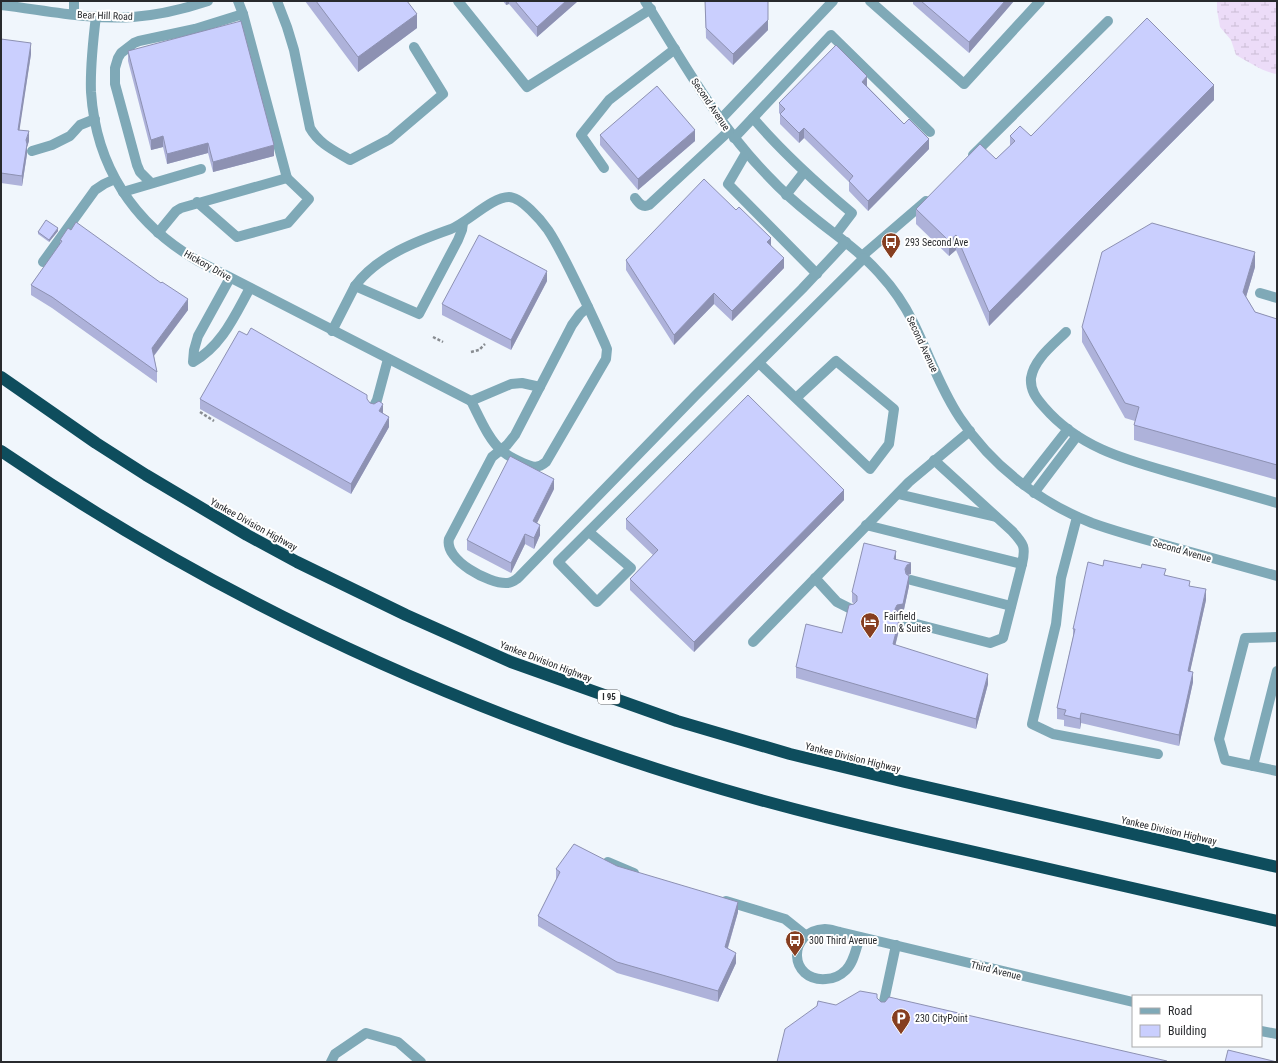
<svg xmlns="http://www.w3.org/2000/svg" width="1278" height="1063" viewBox="0 0 1278 1063" font-family="'Roboto Condensed',sans-serif">
<style>
.wetland{fill:url(#wetland-marsh)}
.lines{fill:none;stroke-linecap:round;stroke-linejoin:round}
.path{stroke:#888c91;stroke-width:2.5;stroke-dasharray:3 2;stroke-linecap:butt}
.minor{stroke:#7fa9b7;stroke-width:10}
.highway{stroke:#0e4d5d;stroke-width:12}
.wall{fill:#aeb2da}
.shaded-wall{fill:#8d91b2}
.building{fill:#cacffe;stroke:#8d91b2}
.labels{text-anchor:middle;stroke-width:4;stroke-linejoin:round;paint-order:stroke}
.shield{fill:#fff;stroke:#686a6c;stroke-width:1}
.shield-label{font-size:9px;font-weight:bold;fill:#282a2d}
.street-label{font-size:10px;fill:#282a2d;stroke:#fff}
.poi-label{font-size:10px;fill:#282a2d;stroke:#fff;text-anchor:start}
</style>
<defs>
<pattern id="wetland-marsh" width="20" height="14" patternUnits="userSpaceOnUse"><rect width="20" height="14" fill="#ecdcf8"/><path d="M1 5h8M5 5V1M11 12h8M15 12V8" fill="none" stroke="#cabdd5"/></pattern>
</defs>
<rect width="100%" height="100%" fill="#f0f6fc"/>
<path class="wetland" d="M1217,1H1277V74C1263,72 1249,62 1236,55L1231,40L1220,27L1217,10Z"/>
<g class="lines">
<g class="path">
<polyline points="433,337 443,342"/>
<polyline points="471,352 479,350 485,344"/>
<polyline points="200,412 214,421"/>
</g>
<g class="minor">
<polyline points="238,1 243,14 287,178"/>
<path d="M277,1L287,27L294,50L310,128C319,144 335,151 350,160L390,139L443,94L414,47"/>
<polyline points="458,1 527,87 651,9"/>
<path d="M645,1C683,62 718,125 769,177C782,191 797,204 812,216C835,235 860,251 880,274C893,288 904,304 913,322C929,354 940,388 960,418C992,466 1039,502 1092,523C1117,532 1143,539 1169,546C1205,556 1241,566 1277,576"/>
<polyline points="870,1 964,84 1040,1"/>
<path d="M1,5C44,10 89,20 133,17C159,15 184,9 208,1"/>
<polyline points="74,14 74,1"/>
<path d="M96,16C93,41 90,67 91,92C96,167 134,224 198,261L471,401"/>
<path d="M753,118C783,153 816,183 852,213L836,234"/>
<polyline points="720,120 833,1"/>
<polyline points="734,138 831,35 930,132"/>
<polyline points="32,151 52,145 70,136 80,125 95,119"/>
<polyline points="746,153 728,184 817,274"/>
<polyline points="973,155 1108,21"/>
<polyline points="604,168 581,135 609,100 675,49"/>
<polyline points="151,183 140,172 137,165 115,84 115,68 118,58 121,53 134,43 139,41 195,29 243,14"/>
<polyline points="123,192 201,169"/>
<polyline points="786,195 804,172"/>
<path d="M635,198C639,203 642,208 649,205L729,131"/>
<polyline points="158,233 176,211 181,208 287,178 309,199 288,223 237,237 197,202"/>
<polyline points="862,256 926,201"/>
<polyline points="43,262 95,190 104,184 115,179"/>
<path d="M230,278L198,336L194,350L193,362C222,346 235,315 250,288"/>
<polyline points="355,286 419,314 458,240 462,230 463,223"/>
<polyline points="1260,293 1277,298"/>
<path d="M588,307L580,314L572,325L515,435L507,445L492,457L449,539C444,560 489,584 507,583C512,583 515,580 518,578L696,395L802,289L846,242"/>
<path d="M332,331L355,286C377,256 417,241 451,229C468,222 492,197 509,197C521,197 541,220 548,230C556,242 563,256 570,270C582,294 594,319 605,344L607,349L606,359L546,462C538,469 532,467 523,463C516,460 508,456 502,451C488,439 479,416 471,401"/>
<path d="M1066,332C1053,345 1034,359 1031,378C1030,390 1036,398 1044,407C1081,450 1131,461 1183,476C1215,485 1246,494 1277,503"/>
<polyline points="759,363 870,469 889,444 894,409 836,361 796,398"/>
<polyline points="471,401 511,384 522,383 540,387"/>
<polyline points="373,408 377,400 388,359"/>
<polyline points="1024,485 1068,429"/>
<polyline points="1034,493 1077,436"/>
<polyline points="898,494 996,517"/>
<polyline points="1077,517 1061,578 1056,624 1032,724 1053,734 1158,754"/>
<path d="M866,525L1022,564C1026,547 1024,544 1012,531L934,460"/>
<polyline points="589,532 631,568 597,602 558,562 864,258"/>
<polyline points="815,578 837,602 851,609"/>
<polyline points="911,580 1011,606"/>
<polyline points="901,620 990,643 1003,638 1022,564"/>
<polyline points="1277,637 1245,638 1219,739 1225,760 1277,771"/>
<polyline points="753,642 909,482 970,431"/>
<polyline points="1253,766 1277,671"/>
<polyline points="608,862 634,873"/>
<polyline points="726,901 785,919 805,935"/>
<path d="M860,937C856,948 854,962 846,970C841,975 833,979 826,979C789,982 786,931 825,929C830,929 835,931 840,932C937,956 1035,979 1133,1002"/>
<polyline points="883,1006 896,945"/>
<polyline points="1261,1031 1277,1034"/>
<polyline points="331,1062 335,1054 366,1033 398,1042 421,1062"/>
</g>
<g class="highway">
<polyline points="1,377 96,443 146,475 247,535 297,562 406,615 511,662 677,721 790,754 905,782 1277,867"/>
<path d="M1,451C209,593 441,702 682,777C778,807 876,830 975,852C1076,875 1176,898 1277,921"/>
</g>
</g>
<g class="wall">
<polygon points="305,1 407,1 417,28 358,72"/>
<polygon points="503,1 578,1 537,37 509,4 506,5"/>
<polygon points="705,1 768,30 733,65 706,38"/>
<polygon points="913,1 1014,1 969,53 913,4"/>
<polygon points="1,39 31,54 19,130 29,141 27,147 27,154 22,186 1,183"/>
<polygon points="128,51 274,156 213,172 208,153 167,164 163,147 151,150 128,61"/>
<polygon points="867,86 929,149 868,211 849,191 849,182 804,138 799,143 780,124 780,114 779,113 779,103"/>
<polygon points="1214,100 989,326 956,250 949,256 916,224 916,209 996,159 1010,146 1010,136 1031,136"/>
<polygon points="600,135 695,141 638,190 600,145"/>
<polygon points="58,231 49,242 38,234 38,232"/>
<polygon points="60,240 188,310 154,356 157,372 157,383 52,308 31,295 31,285 60,245"/>
<polygon points="771,245 784,268 732,321 714,304 674,345 626,270 626,260"/>
<polygon points="1255,267 1246,297 1255,312 1277,319 1277,480 1134,440 1134,425 1135,421 1125,418 1082,342 1082,327"/>
<polygon points="547,281 511,350 442,315 442,304"/>
<polygon points="200,399 367,400 370,403 383,414 389,427 351,494 200,409"/>
<polygon points="554,489 537,523 540,535 534,549 525,544 511,573 467,550 467,540"/>
<polygon points="844,500 694,652 630,590 630,579 653,555 626,529 626,519"/>
<polygon points="896,560 911,574 908,575 909,586 903,614 898,615 900,626 895,645 988,684 976,729 796,678 796,667 842,633 854,604 852,602 852,592"/>
<polygon points="1103,566 1166,575 1190,586 1206,600 1190,671 1193,682 1179,746 1081,723 1080,729 1064,726 1064,720 1057,719 1057,708 1073,637 1073,629"/>
<polygon points="617,866 738,912 728,948 736,963 718,1002 617,973 538,926 538,916 556,880 556,869"/>
</g>
<g class="shaded-wall">
<polygon points="506,1 509,1 509,4 506,5"/>
<polygon points="566,1 578,1 537,37 537,27"/>
<polygon points="1005,1 1014,1 969,53 969,42"/>
<polygon points="417,14 417,28 358,72 358,57"/>
<polygon points="768,20 768,30 733,65 733,54"/>
<polygon points="31,43 31,54 18,140 18,130"/>
<polygon points="867,76 867,86 862,92 862,82"/>
<polygon points="1214,85 1214,100 989,326 989,312"/>
<polygon points="804,128 804,138 799,143 799,133"/>
<polygon points="695,130 695,141 638,190 638,179"/>
<polygon points="29,131 29,141 27,147 27,154 22,186 22,176 26,140"/>
<polygon points="163,136 163,147 151,150 151,140"/>
<polygon points="929,139 929,149 868,211 868,201"/>
<polygon points="208,143 208,153 167,164 167,154"/>
<polygon points="274,145 274,156 213,172 213,162"/>
<polygon points="58,228 58,231 49,242 49,240"/>
<polygon points="956,235 956,250 949,256 949,241"/>
<polygon points="771,238 771,249 767,242"/>
<polygon points="1255,252 1255,267 1243,307 1243,292"/>
<polygon points="784,258 784,268 732,321 732,311"/>
<polygon points="547,271 547,281 511,350 511,340"/>
<polygon points="714,293 714,304 674,345 674,335"/>
<polygon points="188,299 188,310 152,358 152,348"/>
<polygon points="383,404 383,414 379,411"/>
<polygon points="389,417 389,427 351,494 351,484"/>
<polygon points="554,479 554,489 533,531 533,521"/>
<polygon points="844,490 844,500 694,652 694,642"/>
<polygon points="540,525 540,535 534,549 534,538"/>
<polygon points="525,534 525,544 511,573 511,563"/>
<polygon points="896,551 896,561 894,559"/>
<polygon points="911,563 911,574 907,575 905,569 907,565"/>
<polygon points="909,576 909,586 903,614 897,615 895,609"/>
<polygon points="1206,589 1206,600 1188,681 1188,671"/>
<polygon points="900,616 900,626 893,655 893,644"/>
<polygon points="1193,672 1193,682 1179,746 1179,735"/>
<polygon points="988,674 988,684 976,729 976,719"/>
<polygon points="1081,713 1081,723 1080,729 1080,719"/>
<polygon points="738,902 738,912 725,957 725,947"/>
<polygon points="736,953 736,963 718,1002 718,991"/>
</g>
<g class="building">
<polygon points="316,1 407,1 417,14 358,57"/>
<polygon points="515,1 566,1 537,27"/>
<polygon points="705,1 768,1 768,20 733,54 706,28"/>
<polygon points="921,1 1005,1 969,42"/>
<polygon points="1147,18 1214,85 989,312 956,235 949,241 916,209 980,144 996,159 1015,141 1010,136 1020,126 1031,136"/>
<polygon points="241,21 274,145 213,162 208,143 167,154 163,136 151,140 128,51"/>
<polygon points="1,39 31,43 18,130 29,131 26,140 27,144 22,176 1,173"/>
<polygon points="836,45 867,76 862,82 904,124 909,119 929,139 868,201 849,181 853,176 804,128 799,133 780,114 785,109 779,103"/>
<polygon points="657,86 695,130 638,179 600,135"/>
<polygon points="704,179 736,210 739,207 771,238 767,242 784,258 732,311 714,293 674,335 626,260"/>
<polygon points="46,220 58,228 49,240 38,232"/>
<polygon points="76,222 161,283 162,282 188,299 152,348 157,372 52,297 31,285 62,241 60,240 68,228 71,230"/>
<polygon points="1152,223 1255,252 1243,292 1255,312 1277,319 1277,465 1134,425 1139,407 1125,403 1082,327 1102,252"/>
<polygon points="479,235 547,271 511,340 442,304"/>
<polygon points="251,328 367,395 367,399 370,403 374,404 379,401 383,404 379,411 389,417 351,484 200,399 239,331 247,335"/>
<polygon points="748,395 844,490 694,642 630,579 658,550 626,519"/>
<polygon points="510,456 554,479 533,521 540,525 534,538 525,534 511,563 467,540"/>
<polygon points="864,543 896,551 894,559 911,563 907,565 905,569 906,574 909,576 903,604 897,605 895,609 896,614 900,616 893,644 988,674 976,719 796,667 806,624 842,633 849,605 854,604 857,601 857,596 852,592"/>
<polygon points="1104,560 1141,568 1142,564 1166,569 1164,575 1190,581 1189,586 1206,589 1188,671 1193,672 1179,735 1081,713 1080,719 1064,715 1066,710 1057,708 1075,629 1073,629 1088,562 1103,566"/>
<polygon points="574,844 617,866 738,902 725,947 736,953 718,991 617,962 538,916 560,872 556,869"/>
<polygon points="860,991 877,994 877,998 881,1002 885,1002 889,997 1167,1061 1167,1062 777,1062 785,1029 817,1006 818,1001 836,1005"/>
<polygon points="1228,1050 1277,1062 1225,1062"/>
</g>
<defs>
<symbol id="bus-pin" viewBox="-11 -11 22 30"><path d="M0 17L-7.5 6A9.5 9.5 0 1 1 7.5 6Z" fill="#863e20" stroke="#fff"/><path d="M-5-6H5V4H4V6H2V4H-2V6H-4V4H-5ZM-3.5-4V0h7V-4ZM-3.5 1.2v1.5H-2V1.2ZM2 1.2v1.5H3.5V1.2Z" fill="#fff"/></symbol>
<symbol id="hotel-pin" viewBox="-11 -11 22 30"><path d="M0 17L-7.5 6A9.5 9.5 0 1 1 7.5 6Z" fill="#863e20" stroke="#fff"/><path d="M-6-4.5h1.5V1H6V5H4.5V3h-9V5H-6ZM-4 0a1.8 1.8 0 1 1 3.6 0ZM.5 0V-2.5h3Q6-2.5 6 0Z" fill="#fff"/></symbol>
<symbol id="parking-pin" viewBox="-11 -11 22 30"><path d="M0 17L-7.5 6A9.5 9.5 0 1 1 7.5 6Z" fill="#863e20" stroke="#fff"/><path d="M-3.5-5.5H1a3.5 3.5 0 0 1 0 7H-1V5.5H-3.5ZM-1-3.4V-.6H.8a1.4 1.4 0 0 0 0-2.8Z" fill="#fff"/></symbol>
</defs>
<g fill-rule="evenodd">
<use href="#bus-pin" x="880" y="231" width="22" height="30"/>
<use href="#hotel-pin" x="859" y="611" width="22" height="30"/>
<use href="#bus-pin" x="784" y="929" width="22" height="30"/>
<use href="#parking-pin" x="890" y="1007" width="22" height="30"/>
</g>
<g class="labels">
<rect class="shield" x="598" y="690" width="22" height="14" rx="3"/>
<g class="shield-label">
<text x="609" y="700">I 95</text>
</g>
<g class="street-label">
<text transform="translate(105 15) rotate(2)" y="4">Bear Hill Road</text>
<text transform="translate(711 104) rotate(56)" y="4">Second Avenue</text>
<text transform="translate(208 265) rotate(29)" y="4">Hickory Drive</text>
<text transform="translate(923 344) rotate(65)" y="4">Second Avenue</text>
<text transform="translate(254 524) rotate(29)" y="4">Yankee Division Highway</text>
<text transform="translate(1182 550) rotate(16)" y="4">Second Avenue</text>
<text transform="translate(546 661) rotate(21)" y="4">Yankee Division Highway</text>
<text transform="translate(853 757) rotate(14)" y="4">Yankee Division Highway</text>
<text transform="translate(1169 830) rotate(13)" y="4">Yankee Division Highway</text>
<text transform="translate(996 970) rotate(14)" y="4">Third Avenue</text>
</g>
<g class="poi-label">
<text x="905" y="246">293 Second Ave</text>
<text x="884" y="620">Fairfield<tspan x="884" dy="12">Inn &amp; Suites</tspan></text>
<text x="809" y="944">300 Third Avenue</text>
<text x="915" y="1022">230 CityPoint</text>
</g>
</g>
<rect width="1278" height="1063" fill="none" stroke="#282a2d" stroke-width="4"/>
<rect x="1132" y="995" width="130" height="52" fill="#ffffff" stroke="#a9aaab"/>
<rect x="1140" y="1008" width="20" height="6" fill="#7fa9b7" stroke="#a9aaab"/>
<text x="1168" y="1015" font-size="12" fill="#282a2d">Road</text>
<rect x="1140" y="1025" width="20" height="12" fill="#cacffe" stroke="#a9aaab"/>
<text x="1168" y="1035" font-size="12" fill="#282a2d">Building</text>
</svg>
